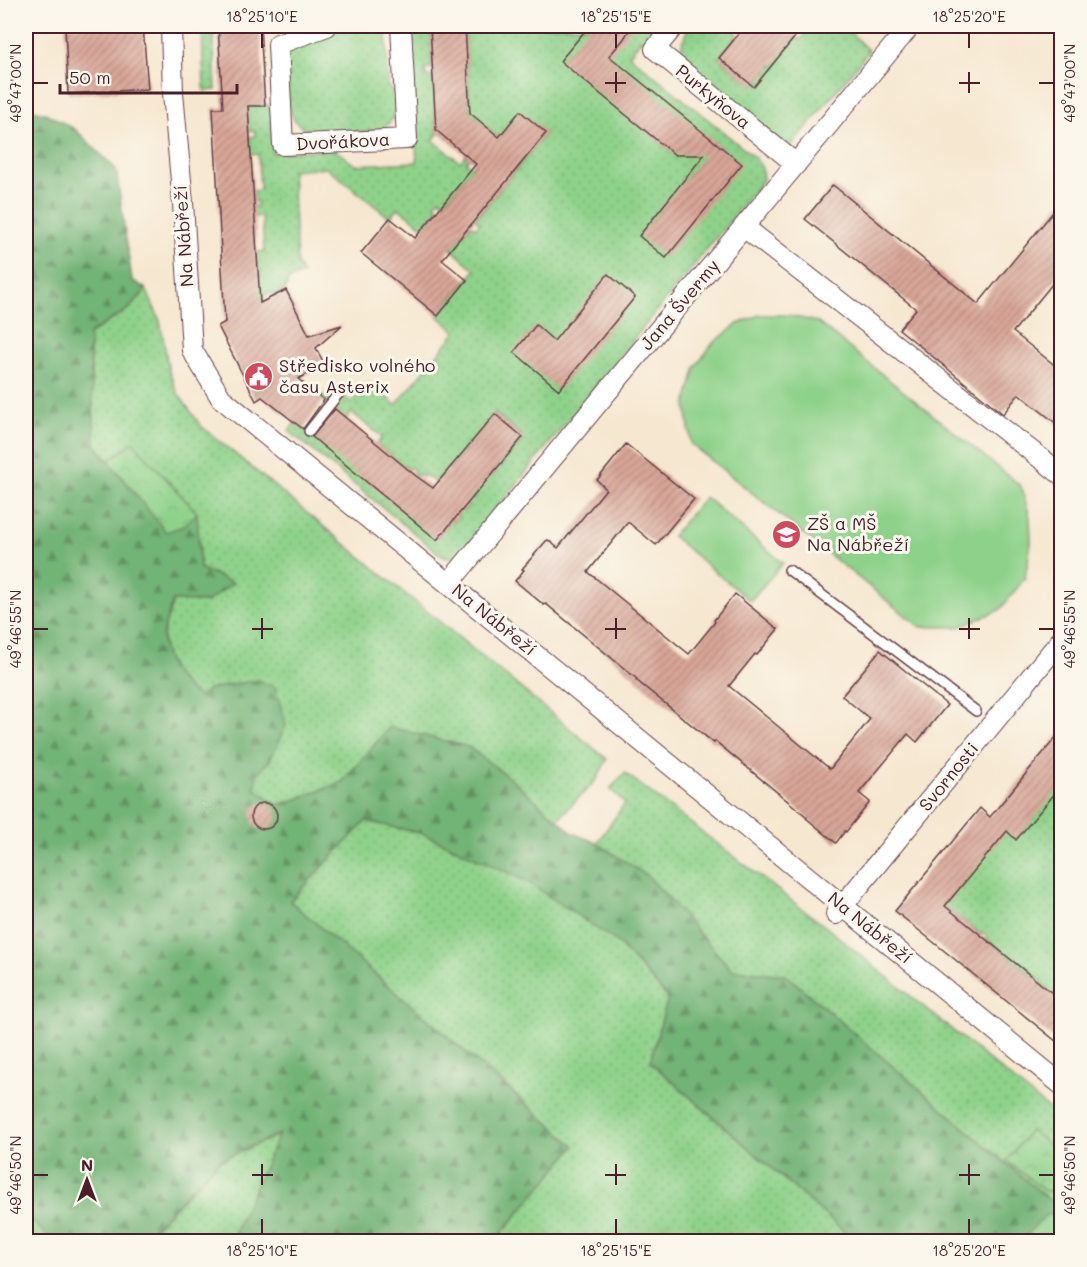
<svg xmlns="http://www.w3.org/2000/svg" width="1087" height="1267" viewBox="0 0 1087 1267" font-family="Mali,sans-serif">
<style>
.grass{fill:url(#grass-dots);stroke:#6c785a;stroke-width:1.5}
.forest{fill:url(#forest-firs);stroke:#5e6950;stroke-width:1.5}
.park{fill:url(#park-crowns);stroke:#6c785a;stroke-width:1.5}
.pitch{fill:#8ed18a;stroke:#6c785a;stroke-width:1.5}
.building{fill:url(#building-hatch)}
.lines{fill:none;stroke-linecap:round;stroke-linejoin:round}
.service-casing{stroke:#643d44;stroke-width:12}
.minor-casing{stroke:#643d44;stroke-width:22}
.service{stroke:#fff;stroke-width:9}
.minor{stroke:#fff;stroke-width:20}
.ticks{fill:none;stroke:#4a1f2b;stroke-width:2}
.labels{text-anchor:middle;stroke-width:6;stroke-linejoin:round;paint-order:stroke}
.street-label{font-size:18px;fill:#4a1f2b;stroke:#fbf7ec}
.poi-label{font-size:18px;fill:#4a1f2b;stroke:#fbf7ec;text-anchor:start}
.neatline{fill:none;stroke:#4a1f2b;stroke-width:2}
.ticks-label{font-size:15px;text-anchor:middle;fill:#4a1f2b}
</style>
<defs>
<pattern id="grass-dots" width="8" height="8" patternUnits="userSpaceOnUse" patternTransform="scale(1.5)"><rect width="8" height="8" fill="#8ed18a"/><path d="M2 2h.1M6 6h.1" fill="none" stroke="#7cb377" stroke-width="1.8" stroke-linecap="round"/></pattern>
<pattern id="forest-firs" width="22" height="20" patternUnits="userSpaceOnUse" patternTransform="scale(1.5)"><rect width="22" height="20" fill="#72b376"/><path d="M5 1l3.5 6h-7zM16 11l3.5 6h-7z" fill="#609161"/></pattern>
<pattern id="park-crowns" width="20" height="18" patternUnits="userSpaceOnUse" patternTransform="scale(1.5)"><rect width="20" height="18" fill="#8ed18a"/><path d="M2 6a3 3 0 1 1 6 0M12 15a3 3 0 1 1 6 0" fill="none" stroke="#7cb377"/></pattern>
<pattern id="building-hatch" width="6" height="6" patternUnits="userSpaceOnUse" patternTransform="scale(1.5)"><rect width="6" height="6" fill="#d8a698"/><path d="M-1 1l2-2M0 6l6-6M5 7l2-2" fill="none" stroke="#b1877c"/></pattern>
</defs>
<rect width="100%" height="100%" fill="#fbf7ec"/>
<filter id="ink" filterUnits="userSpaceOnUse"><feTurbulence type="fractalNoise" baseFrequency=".0167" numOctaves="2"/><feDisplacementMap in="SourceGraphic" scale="12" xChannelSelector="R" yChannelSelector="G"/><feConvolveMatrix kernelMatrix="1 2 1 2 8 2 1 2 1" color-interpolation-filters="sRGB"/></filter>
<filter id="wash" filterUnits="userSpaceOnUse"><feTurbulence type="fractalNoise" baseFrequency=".008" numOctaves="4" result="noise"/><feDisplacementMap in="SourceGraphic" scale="24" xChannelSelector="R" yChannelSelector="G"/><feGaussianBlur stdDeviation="1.35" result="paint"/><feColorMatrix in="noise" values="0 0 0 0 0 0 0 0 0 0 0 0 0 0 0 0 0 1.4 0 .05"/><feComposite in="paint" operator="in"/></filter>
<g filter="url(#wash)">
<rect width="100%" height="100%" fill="#f6e7d0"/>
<g class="grass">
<polygon points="202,26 213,26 216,90 204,91"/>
<path d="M358,26H386L388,86L398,97C398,110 394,121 383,128C374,134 326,135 315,133C308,131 300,127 295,121C287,110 288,94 287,81C287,74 285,65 286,58C293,33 336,30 358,26Z"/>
<polygon points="409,26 430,26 424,27 424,34 431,34 432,68 425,69 426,77 433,76 436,130 439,133 433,140 460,162 466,155 469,158 466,162 472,167 475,163 476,164 444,203 440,199 435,204 439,208 424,227 398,208 390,218 327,168 292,170 297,264 303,274 288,280 286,289 274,295 272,292 262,297 264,300 259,303 257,276 261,276 261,270 257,270 256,252 264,252 262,217 254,217 253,207 257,207 257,201 253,201 252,191 260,190 258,154 250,154 250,137 255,136 255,131 249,131 248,106 269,105 271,107 273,153 334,149 355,165 417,162"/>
<polygon points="465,26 669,26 650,44 641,40 629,55 755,158 762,168 763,180 459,555 450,558 441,555 289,431 295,422 339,458 455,521 459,517 457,515 462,509 465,510 468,506 466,504 471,498 473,499 477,495 475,493 489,476 491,477 495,473 493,471 498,465 501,467 504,463 502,460 508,453 510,454 514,450 512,448 514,445 517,446 521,441 519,439 522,435 495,413 470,444 467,442 465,445 467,447 450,468 447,468 443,472 445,474 442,479 439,477 436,482 437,484 425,475 423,477 419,474 417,476 413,473 414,470 410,467 408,469 377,444 382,437 352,413 346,419 321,398 326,393 339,393 351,402 369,383 396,405 456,332 438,316 475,270 451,249 471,225 475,228 480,223 476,219 546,133 520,112 499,137 470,113"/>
<polygon points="689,26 741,26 735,33 737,36 719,58 753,86 757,82 759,83 761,80 760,78 765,72 767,73 769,70 768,69 771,64 773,67 781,57 778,56 795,37 800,40 812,26 844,26 869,51 789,149 677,70 683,40"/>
<path d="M146,289L160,321L169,371L177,392L201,426L607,759L597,779L557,820L511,779L468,747L390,727L342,782L289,802L278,805L255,789L257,774L270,760L239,684L226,685L200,697C180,686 160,658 163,633C165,623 170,611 173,601L207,602L200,568L197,513L132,443L109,461L95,445L89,334L130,308Z"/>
<polygon points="625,773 826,927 1061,1119 1061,1211 786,975 732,970 649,878 597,843 625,803 610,789"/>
<polygon points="1061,784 1061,1001 1041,984 1042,981 1037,977 1035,978 987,939 988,937 982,932 981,934 944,906 1006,830"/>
<polygon points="366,821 424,834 527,881 617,942 668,998 650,1062 855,1241 495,1241 575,1146 290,901"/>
<polygon points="280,1134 235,1231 233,1241 141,1242 219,1161"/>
</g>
<path class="forest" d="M26,108L45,113L75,129L116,169L132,280L146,289L130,308L89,334L95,445L166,531L183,526L197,513L200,568L233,583L207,602L173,601C170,612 165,623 163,633C160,657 180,686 200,697L209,689L258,680L275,687L286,725L270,760L257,774L255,789L278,805L289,802L342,782L390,727L468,747L511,779L573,833L597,843L649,877L732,970L786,975L1062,1211L1061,1241H855L650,1062L668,998L617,942L526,881L424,834L366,821L290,901L575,1146L495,1241H233L235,1231L279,1134L219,1161L141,1241L26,1242Z"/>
<g class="park">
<polygon points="133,442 197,513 183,526 166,532 109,461"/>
<polygon points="1030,1130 1061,1155 1061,1190 1045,1191 1007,1161"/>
<polygon points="1046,1215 1061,1215 1061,1241 1038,1241 1027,1234"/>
<polygon points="26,1216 53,1241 26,1241"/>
</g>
<g class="pitch">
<polygon points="759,315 787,315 817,322 1021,486 1030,517 1031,543 1025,578 1000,610 959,627 920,627 691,444 686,404 696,366 713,343 738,324"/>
<polygon points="705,497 783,563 750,601 672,536"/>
</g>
<g id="blocks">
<g class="building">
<polygon points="65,26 143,26 148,89 68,94"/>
<polygon points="218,26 260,26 265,106 248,106 260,303 286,290 309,335 342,325 316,348 325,365 298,379 324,400 303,429 262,397 256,401 218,326 225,322 213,108 223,108"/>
<polygon points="430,26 465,26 470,113 499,137 520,111 546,133 442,260 467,280 438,316 361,253 390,218 415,238 476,164 436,130"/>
<polygon points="589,26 632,26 623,40 609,56 742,164 666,258 639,236 704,155 675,155 560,61"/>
<polygon points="745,26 804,26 754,87 719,58"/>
<polygon points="833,185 978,304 1062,201 1062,272 1013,332 1062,371 1062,428 1019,394 1003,414 899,329 916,309 805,219"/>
<polygon points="608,274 635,297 559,390 514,352 536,325 554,341"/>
<polygon points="335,409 416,476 433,488 495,414 523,437 437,540 312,437"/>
<polygon points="626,444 694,499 656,545 628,522 588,572 689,654 715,622 714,620 735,594 778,629 757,655 755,654 729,686 830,769 870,719 842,696 880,650 947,705 917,742 908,734 859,793 870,802 846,832 845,831 836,843 806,818 807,817 715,741 714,743 636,680 637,679 546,604 544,605 515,581 524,570 522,569 546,541 548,540 558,548 606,489 597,480"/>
<polygon points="1062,730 1062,785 1016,840 1007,831 945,906 1062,1001 1062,1046 895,911 980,808 990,817"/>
<circle cx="264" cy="816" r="13"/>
</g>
</g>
</g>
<g filter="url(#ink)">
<use href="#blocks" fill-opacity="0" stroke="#643d44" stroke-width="1.5"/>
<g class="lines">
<defs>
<g id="service">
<polyline points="309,431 339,393"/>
<polyline points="789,570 976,711"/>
</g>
<g id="minor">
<polyline points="171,26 173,93 183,203 192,350 221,398 1062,1085"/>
<polyline points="327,26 278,44 283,145 407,139 401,26"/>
<polyline points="674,26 655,49 796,164"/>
<polyline points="744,227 1062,475"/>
<polyline points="449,583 910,26"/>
<polyline points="836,914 1062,639"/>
</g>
</defs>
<use href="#service" class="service-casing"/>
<use href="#minor" class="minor-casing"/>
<use href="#service" class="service"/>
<use href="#minor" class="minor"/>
</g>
</g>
<path class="ticks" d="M262,33V48M616,33V48M969,33V48M616,72V93M969,72V93M33,83H48M605,83H626M959,83H980M1039,83H1054M262,618V639M616,618V639M969,618V639M33,629H48M252,629H273M605,629H626M959,629H980M1039,629H1054M262,1164V1185M616,1164V1185M969,1164V1185M33,1175H48M252,1175H273M605,1175H626M959,1175H980M1039,1175H1054M262,1219V1234M616,1219V1234M969,1219V1234"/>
<defs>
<symbol id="civic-disc" viewBox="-11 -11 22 22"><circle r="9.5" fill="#d1495b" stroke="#fbf7ec"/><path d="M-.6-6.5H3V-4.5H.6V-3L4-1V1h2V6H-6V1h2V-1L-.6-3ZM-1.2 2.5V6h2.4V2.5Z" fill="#fff"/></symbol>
<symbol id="school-disc" viewBox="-11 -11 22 22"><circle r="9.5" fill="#d1495b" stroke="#fbf7ec"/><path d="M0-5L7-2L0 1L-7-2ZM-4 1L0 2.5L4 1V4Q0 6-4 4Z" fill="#fff"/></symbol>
</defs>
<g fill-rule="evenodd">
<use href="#civic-disc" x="242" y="360" width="33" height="33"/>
<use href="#school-disc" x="770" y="518" width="33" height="33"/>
</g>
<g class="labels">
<g class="street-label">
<text transform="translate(713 97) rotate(39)" y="6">Purkyňova</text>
<text transform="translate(343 142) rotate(-3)" y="6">Dvořákova</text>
<text transform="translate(184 236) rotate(-94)" y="6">Na Nábřeží</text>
<text transform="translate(680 305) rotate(-50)" y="6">Jana Švermy</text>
<text transform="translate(494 620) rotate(39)" y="6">Na Nábřeží</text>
<text transform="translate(949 777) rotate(-51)" y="6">Svornosti</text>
<text transform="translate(870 928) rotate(39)" y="6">Na Nábřeží</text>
</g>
<g class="poi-label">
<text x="279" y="372">Středisko volného<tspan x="279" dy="21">času Asterix</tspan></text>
<text x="807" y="530">ZŠ a MŠ<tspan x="807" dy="21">Na Nábřeží</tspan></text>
</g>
</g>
<rect width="1087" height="1267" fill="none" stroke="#fbf7ec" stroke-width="66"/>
<g transform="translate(87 1180)" stroke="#fbf7ec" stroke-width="4.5" paint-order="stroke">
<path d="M0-4.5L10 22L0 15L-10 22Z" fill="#4a1f2b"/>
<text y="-9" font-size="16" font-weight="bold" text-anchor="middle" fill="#4a1f2b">N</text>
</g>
<path d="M60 84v9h177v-9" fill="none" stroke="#4a1f2b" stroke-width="3"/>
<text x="69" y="84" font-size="18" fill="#4a1f2b" stroke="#fbf7ec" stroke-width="4.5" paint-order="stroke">50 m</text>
<rect x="33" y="33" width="1021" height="1201" class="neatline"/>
<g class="ticks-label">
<text x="262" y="22">18°25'10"E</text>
<text x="616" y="22">18°25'15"E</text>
<text x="969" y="22">18°25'20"E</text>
<text transform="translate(16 83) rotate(-90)" y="5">49°47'00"N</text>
<text transform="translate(1070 83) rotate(-90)" y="5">49°47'00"N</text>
<text transform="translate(16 629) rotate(-90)" y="5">49°46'55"N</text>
<text transform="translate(1070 629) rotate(-90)" y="5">49°46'55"N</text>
<text transform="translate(16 1175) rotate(-90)" y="5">49°46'50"N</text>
<text transform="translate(1070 1175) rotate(-90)" y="5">49°46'50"N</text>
<text x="262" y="1256">18°25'10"E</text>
<text x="616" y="1256">18°25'15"E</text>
<text x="969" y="1256">18°25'20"E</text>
</g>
</svg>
